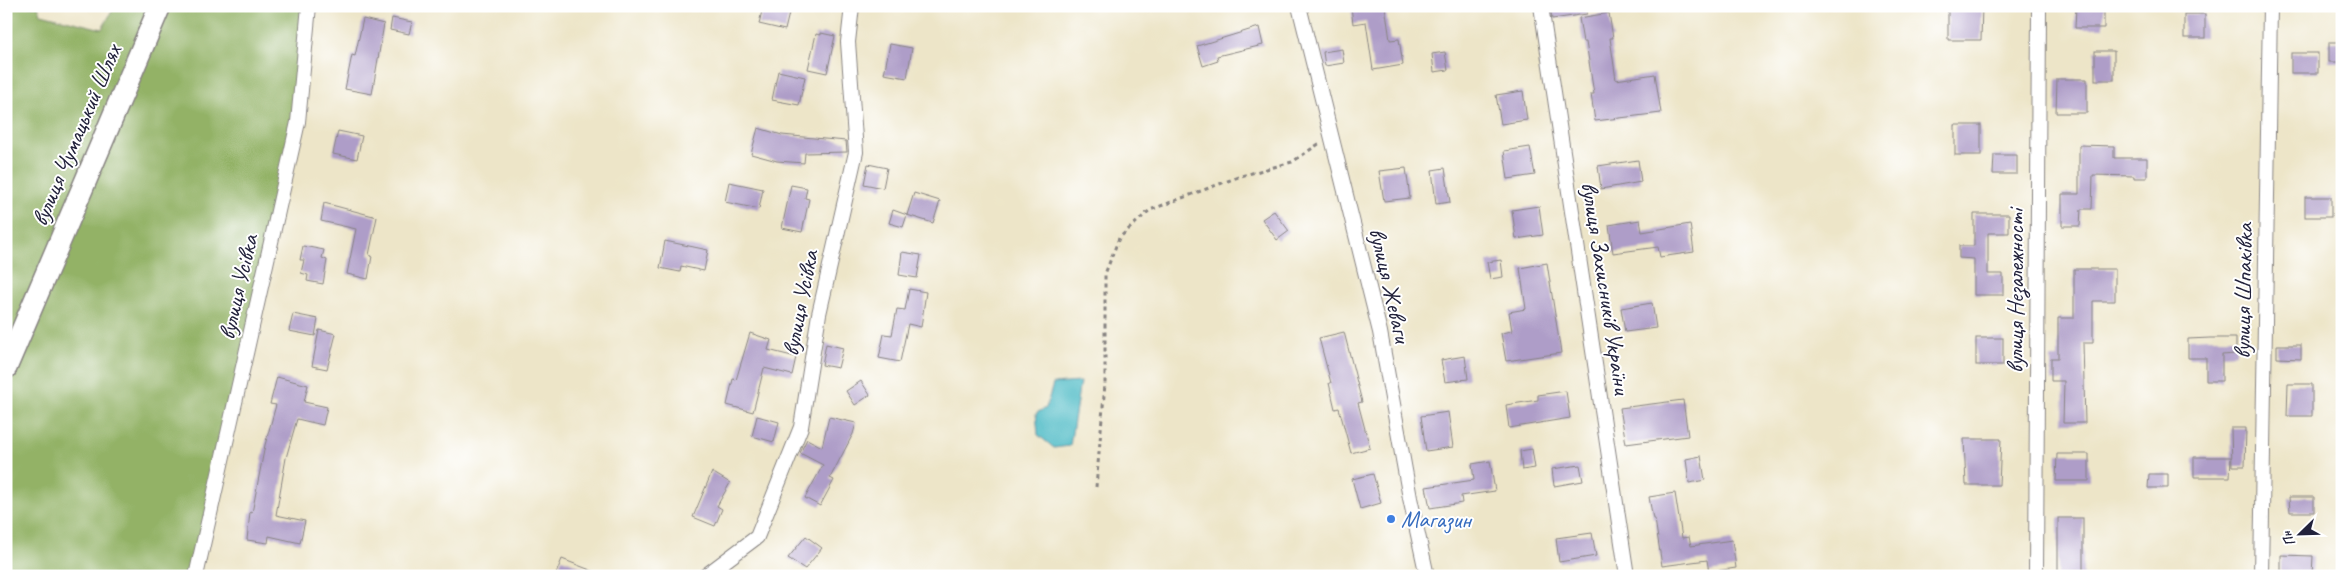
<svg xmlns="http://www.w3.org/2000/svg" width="2348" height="582" viewBox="0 0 2348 582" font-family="Caveat,sans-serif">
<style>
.forest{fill:#93b266;stroke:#5a6a50}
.water{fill:#4cbac5;stroke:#376e80}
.building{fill:#ae9dc8}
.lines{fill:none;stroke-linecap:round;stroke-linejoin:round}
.street-casing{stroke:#888482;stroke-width:16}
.primary-casing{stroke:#888482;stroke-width:24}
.path{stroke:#888482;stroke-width:3;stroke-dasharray:4 4;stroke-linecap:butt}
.street{stroke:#fff;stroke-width:14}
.primary{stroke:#fff;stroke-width:21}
.shop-dot{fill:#3f7fe0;stroke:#fff;stroke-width:2}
.labels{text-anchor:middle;stroke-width:4;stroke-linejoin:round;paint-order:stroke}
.street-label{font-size:24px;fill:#22223b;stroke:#fff}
.shop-label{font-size:24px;fill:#366cbe;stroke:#fff;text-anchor:start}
</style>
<rect width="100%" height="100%" fill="#fff"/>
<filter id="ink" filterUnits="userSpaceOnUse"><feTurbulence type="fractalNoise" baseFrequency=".02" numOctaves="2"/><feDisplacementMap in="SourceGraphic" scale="10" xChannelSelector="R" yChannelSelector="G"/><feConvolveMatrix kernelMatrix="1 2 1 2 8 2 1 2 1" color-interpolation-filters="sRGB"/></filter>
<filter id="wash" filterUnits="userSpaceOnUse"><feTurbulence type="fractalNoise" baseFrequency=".0096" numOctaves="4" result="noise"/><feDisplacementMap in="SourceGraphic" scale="20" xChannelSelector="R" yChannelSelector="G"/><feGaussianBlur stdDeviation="1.12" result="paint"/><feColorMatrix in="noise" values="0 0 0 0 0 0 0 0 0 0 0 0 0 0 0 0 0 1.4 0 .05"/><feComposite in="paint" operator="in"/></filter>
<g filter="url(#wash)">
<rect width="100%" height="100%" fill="#ede5c8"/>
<polygon class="forest" points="6,6 38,6 41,14 102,29 115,6 309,6 298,122 196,576 6,576"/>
<polygon class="water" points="1080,382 1070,446 1054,448 1038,435 1036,413 1046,408 1053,384"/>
<g id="blocks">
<g class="building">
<polygon points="763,6 790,9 785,30 759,24"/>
<polygon points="1351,6 1385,6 1390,40 1399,39 1403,65 1373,70 1366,22 1353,24"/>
<polygon points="1550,6 1587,6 1587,14 1552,19"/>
<polygon points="1948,6 1982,6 1981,40 1948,40"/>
<polygon points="2076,6 2104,6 2104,28 2075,28"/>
<polygon points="1609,13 1613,38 1610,38 1616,80 1655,74 1661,113 1595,121 1591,94 1594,94 1586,42 1583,42 1579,18"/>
<rect x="2184" y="14" width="21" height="24"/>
<polygon points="392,18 412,22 409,34 390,30"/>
<polygon points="363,19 384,24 372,94 345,89 352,55 355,56"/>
<polygon points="1259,27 1263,45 1217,56 1218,61 1203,66 1197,46"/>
<polygon points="821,33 835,36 827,73 808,69 816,34 821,35"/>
<rect x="2329" y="42" width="13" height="20"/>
<polygon points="890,44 912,48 907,78 884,74"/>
<polygon points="1342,49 1344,63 1325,66 1323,52"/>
<rect x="2095" y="51" width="19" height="29"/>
<polygon points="1445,52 1448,70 1434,72 1432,54"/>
<rect x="2291" y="53" width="27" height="20"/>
<polygon points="778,71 805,77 799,105 772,100"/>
<polygon points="2057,79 2087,79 2087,113 2056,113"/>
<polygon points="1523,91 1527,120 1501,124 1496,95"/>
<rect x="1955" y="125" width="26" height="30"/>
<polygon points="758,128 782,135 846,141 847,152 805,153 804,163 777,161 751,154"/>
<polygon points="338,131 362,136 357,159 333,154"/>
<polygon points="2079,145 2114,146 2114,158 2147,158 2147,178 2134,178 2134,176 2093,175 2092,209 2081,209 2080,226 2062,226 2062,194 2079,194"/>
<polygon points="1530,147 1535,175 1508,179 1504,151"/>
<polygon points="1994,155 2017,155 2017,174 1993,174"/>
<polygon points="1638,160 1641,182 1601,189 1598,166"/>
<polygon points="868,164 887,168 883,188 864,184"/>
<polygon points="1406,168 1410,198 1384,201 1379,171"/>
<polygon points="1445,168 1450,202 1436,204 1432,170"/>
<polygon points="729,182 763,189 759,209 725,202"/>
<polygon points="791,185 807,188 805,198 809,199 802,232 782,228"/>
<polygon points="914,193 940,201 933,223 907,215"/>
<rect x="2305" y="197" width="26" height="20"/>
<polygon points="324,203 377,217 369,255 372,256 368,279 347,274 356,229 321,221"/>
<polygon points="1539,206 1543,235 1516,239 1512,210"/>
<polygon points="893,210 907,215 903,227 889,223"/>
<polygon points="1274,211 1289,231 1277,240 1262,219"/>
<polygon points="1974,214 2009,214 2009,233 1988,233 1988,274 2003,274 2003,295 1974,295 1974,259 1959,258 1959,246 1974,246"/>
<polygon points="1640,220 1642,232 1690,224 1694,252 1660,257 1658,247 1613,253 1609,225"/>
<polygon points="665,241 708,250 704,271 681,266 680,272 660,268"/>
<polygon points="303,246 324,250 322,258 327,260 323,284 307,281 308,275 301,273 304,260 300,260"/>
<polygon points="902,252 921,255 917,278 899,275"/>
<polygon points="1501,260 1503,277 1490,279 1487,262"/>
<polygon points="1547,263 1561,353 1506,361 1501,333 1512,331 1509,312 1526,309 1520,268"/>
<polygon points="2074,269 2115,269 2115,301 2093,301 2093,343 2083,343 2085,423 2063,423 2064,381 2051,381 2051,358 2058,358 2058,318 2074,318"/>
<polygon points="909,289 926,292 921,327 908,324 900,362 879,358 884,334 892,335 897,309 905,310"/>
<polygon points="1652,303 1656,328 1625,332 1621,308"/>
<polygon points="293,314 318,319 315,336 289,331"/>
<polygon points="319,330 336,334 327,369 312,366"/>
<polygon points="1344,332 1362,402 1358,403 1370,448 1351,453 1339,408 1335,409 1329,383 1331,383 1319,338"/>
<polygon points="750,333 771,340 768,350 796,357 792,375 764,368 753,412 727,405 733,379 736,380"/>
<rect x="1976" y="338" width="27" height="27"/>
<polygon points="2210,338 2236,338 2236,354 2222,355 2222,381 2206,381 2206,358 2188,358 2188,339"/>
<polygon points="826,344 843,348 838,368 822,365"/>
<polygon points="2277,345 2301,345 2301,359 2277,358"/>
<polygon points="1465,356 1468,379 1445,382 1441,360"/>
<polygon points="277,377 308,385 304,402 327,407 323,425 297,419 286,458 276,515 305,521 300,543 269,536 268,543 247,540 250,512 252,513 265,445 276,405 270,404"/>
<polygon points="861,381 870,395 855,405 846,391"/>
<polygon points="2288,384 2312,384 2312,416 2287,416"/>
<polygon points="1566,391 1570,418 1509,428 1506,405 1538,400 1538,395"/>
<polygon points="1683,400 1688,436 1626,444 1620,408"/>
<polygon points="1448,412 1453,447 1426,451 1421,416"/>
<polygon points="757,416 779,422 774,442 752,436"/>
<polygon points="829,417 856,423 853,434 830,478 834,480 820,506 805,498 823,465 800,453 807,439 822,447"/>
<polygon points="2231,428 2246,428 2245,466 2232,466"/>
<polygon points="1964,439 2001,439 1999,485 1966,485"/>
<polygon points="1532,449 1535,468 1522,470 1520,451"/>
<polygon points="2057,454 2089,454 2089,481 2056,481"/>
<polygon points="1701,456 1705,480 1689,483 1686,459"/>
<polygon points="2194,457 2231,457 2230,477 2194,477"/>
<polygon points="1490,461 1495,491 1461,496 1462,503 1430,508 1426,487 1474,480 1472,464"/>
<polygon points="1580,465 1583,481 1554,486 1552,469"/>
<polygon points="712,472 730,483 717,506 722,509 715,526 693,517"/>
<polygon points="1373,474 1381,503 1360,509 1352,479"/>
<polygon points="2149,474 2168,474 2168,488 2148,488"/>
<polygon points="1675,493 1682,538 1689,537 1691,546 1732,540 1736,568 1709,572 1707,560 1662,566 1655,519 1653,519 1649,497"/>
<polygon points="2289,497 2314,497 2314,512 2290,512"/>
<rect x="2058" y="518" width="25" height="58"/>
<polygon points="1592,533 1596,556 1559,562 1556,538"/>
<polygon points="806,536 822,548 805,569 788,558"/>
<polygon points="2281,555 2313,556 2312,575 2281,575"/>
<polygon points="562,559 603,575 603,576 555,576"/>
</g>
</g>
</g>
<g filter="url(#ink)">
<use href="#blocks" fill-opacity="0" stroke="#888482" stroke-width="1"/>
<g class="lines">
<defs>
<g id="street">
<polyline points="1299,6 1380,332 1410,498 1427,576"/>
<polyline points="1541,6 1627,576"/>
<polyline points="196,576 298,122 309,6"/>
<polyline points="705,576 757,537 801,427 819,314 856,152 848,42 852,6"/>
<polyline points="2036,576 2039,6"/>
<polyline points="2261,576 2270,6"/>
</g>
<polyline id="primary" points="6,368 160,6"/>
</defs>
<use href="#street" class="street-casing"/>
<use href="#primary" class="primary-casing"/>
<polyline class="path" points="1096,487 1105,384 1105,274 1119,238 1150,210 1241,176 1292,162 1320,143"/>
<use href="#street" class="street"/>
<use href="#primary" class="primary"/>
</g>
</g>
<circle class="shop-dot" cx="1391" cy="519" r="5"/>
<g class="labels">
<g class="street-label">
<text transform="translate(76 135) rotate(-67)" y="8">вулиця Чумацький Шлях</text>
<text transform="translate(1390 285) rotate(77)" y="8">вулиця Жеваги</text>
<text transform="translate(238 287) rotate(-77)" y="8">вулиця Усівка</text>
<text transform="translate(1606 288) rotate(81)" y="8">вулиця Захисників України</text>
<text transform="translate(2015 291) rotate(-90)" y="8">вулиця Незалежності</text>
<text transform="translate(2243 291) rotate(-89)" y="8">вулиця Шпаківка</text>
<text transform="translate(800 303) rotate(-79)" y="8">вулиця Усівка</text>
</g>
<g class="shop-label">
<text x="1401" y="527">Магазин</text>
</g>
</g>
<rect width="2348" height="582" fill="none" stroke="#fff" stroke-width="25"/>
<g transform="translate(2300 534) rotate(247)" stroke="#ffffff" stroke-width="4" paint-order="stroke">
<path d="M0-4L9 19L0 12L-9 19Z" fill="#22223b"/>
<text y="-8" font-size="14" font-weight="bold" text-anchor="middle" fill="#22223b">Пн</text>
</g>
</svg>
